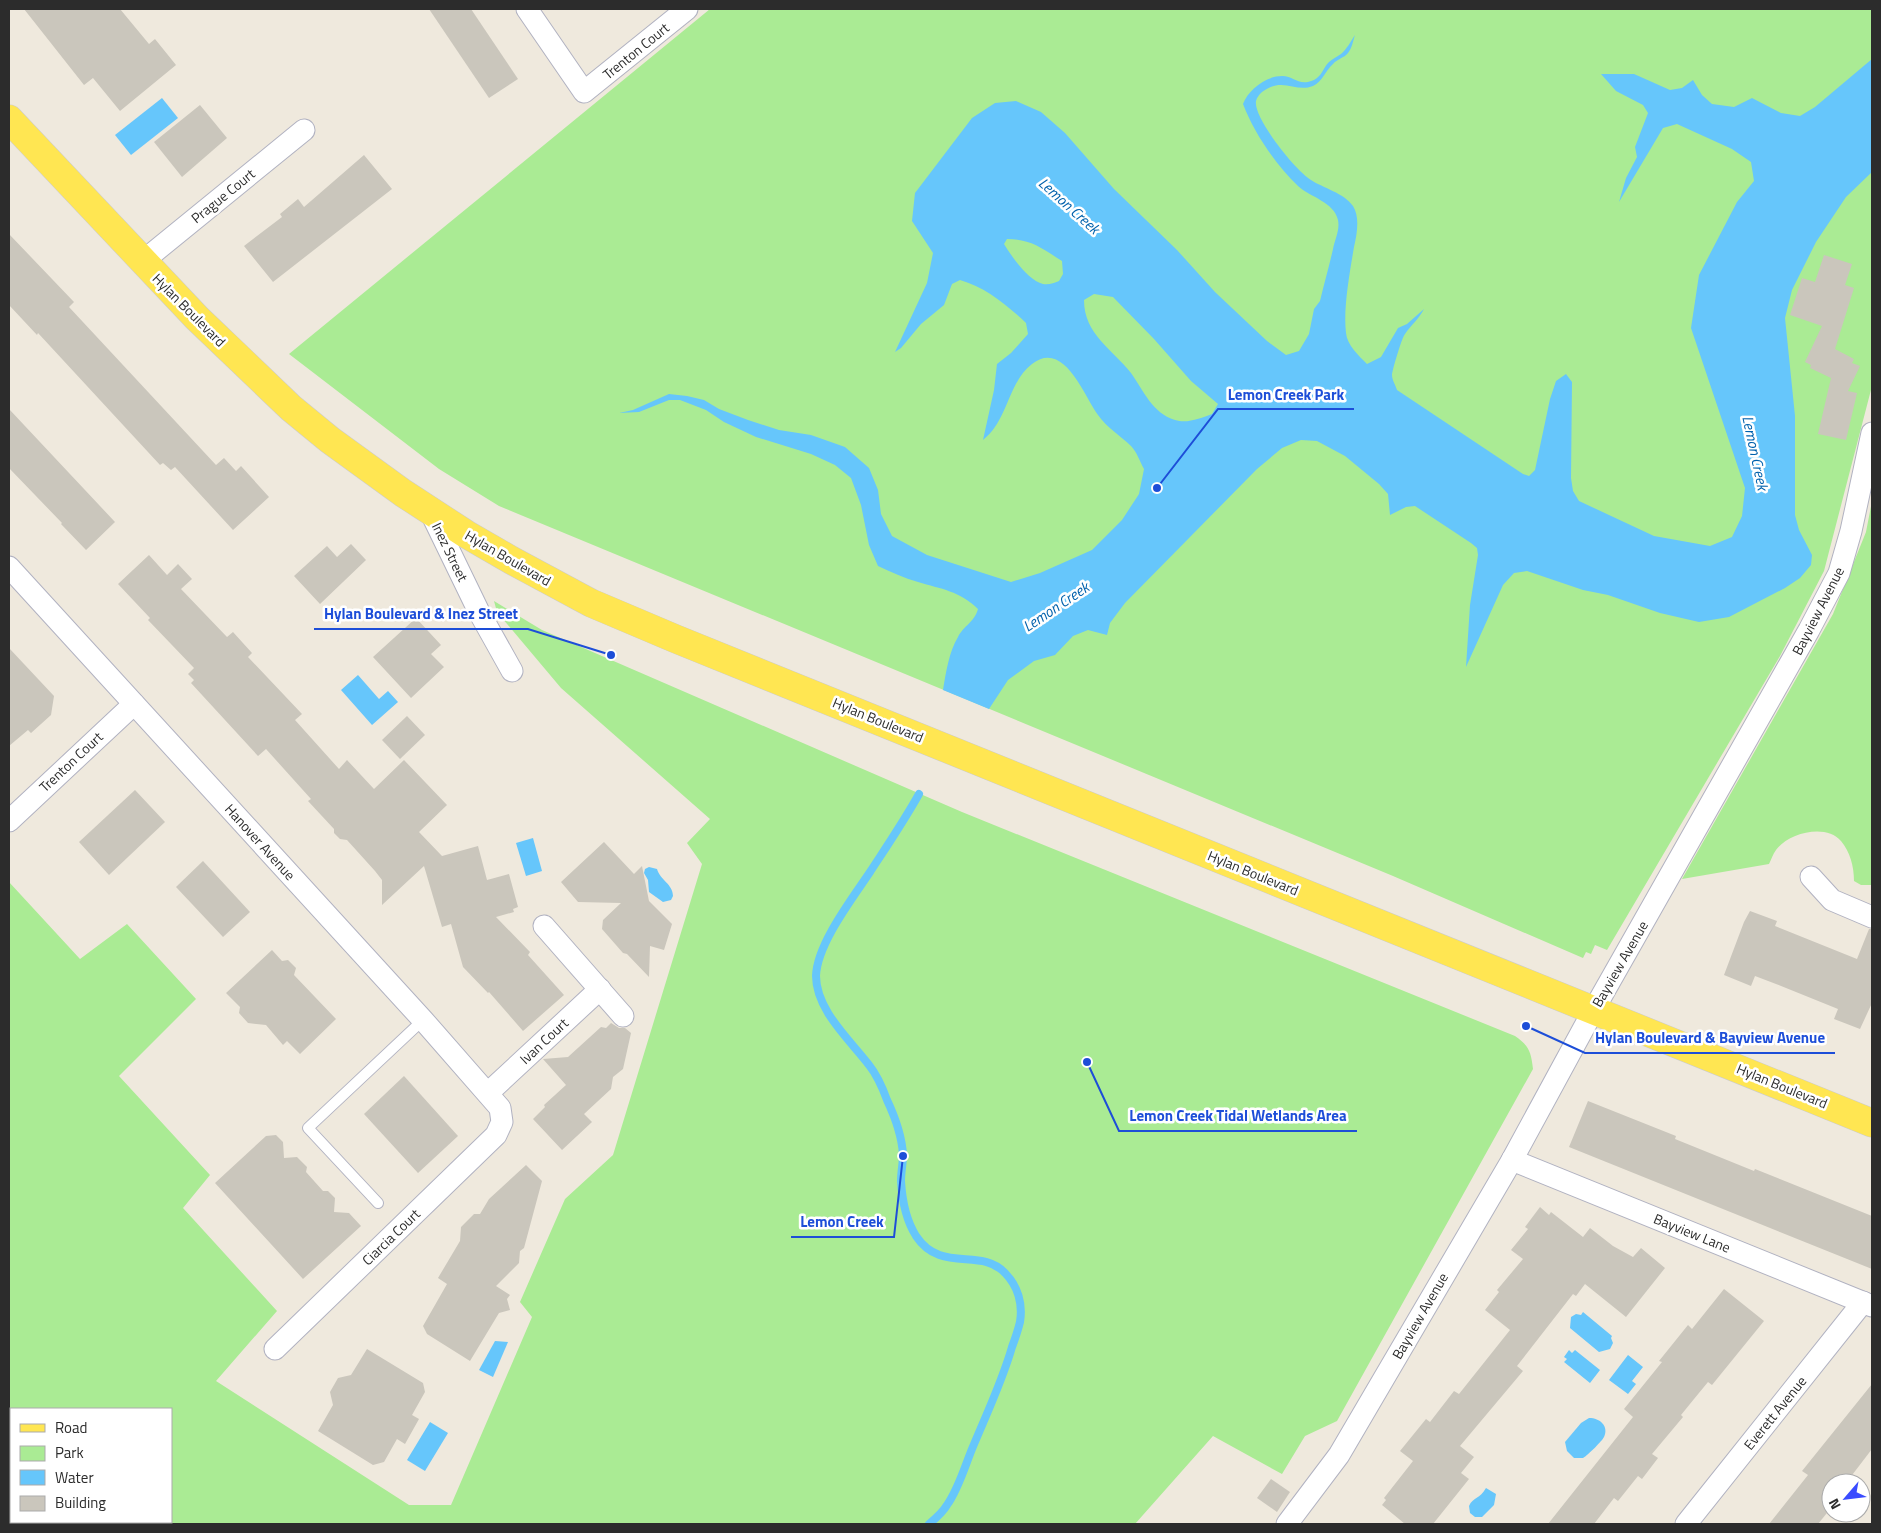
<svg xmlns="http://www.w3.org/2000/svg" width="1881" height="1533" viewBox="0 0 1881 1533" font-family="'Titillium Web',sans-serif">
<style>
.green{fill:#aaeb94;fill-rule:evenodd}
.water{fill:#66c6fb;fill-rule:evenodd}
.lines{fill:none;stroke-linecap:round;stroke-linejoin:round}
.stream{stroke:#66c6fb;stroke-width:8}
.building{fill:#cac6bc}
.service-casing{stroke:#b1b2c1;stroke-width:12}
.minor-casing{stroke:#b1b2c1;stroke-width:23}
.primary-casing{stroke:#ccc;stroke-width:29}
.service{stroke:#fff;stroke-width:10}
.minor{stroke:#fff;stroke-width:21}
.primary{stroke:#ffe652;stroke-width:28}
.labels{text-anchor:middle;stroke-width:5;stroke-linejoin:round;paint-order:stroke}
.street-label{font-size:14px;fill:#2c2c2c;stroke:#fff}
.water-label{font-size:15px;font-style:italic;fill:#0061ac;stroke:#fff}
.leader{fill:none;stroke:#1d4ed8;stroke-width:2}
.callout-dot{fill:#1d4ed8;stroke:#fff;stroke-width:2}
.callout-label{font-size:15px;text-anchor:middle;font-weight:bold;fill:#1d4ed8;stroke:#fff;stroke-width:5;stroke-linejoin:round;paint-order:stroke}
</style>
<rect width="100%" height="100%" fill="#efe9dd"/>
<g class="green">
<polygon points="710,9 1872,9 1872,386 1824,571 1780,656 1607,950 1595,945 1591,954 1586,952 1583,958 1393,876 499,506 439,469 289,354"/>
<path d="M1872,501V885H1861L1854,881C1854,866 1850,852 1841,841C1826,823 1788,833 1776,850C1773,854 1771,860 1769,864L1682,879L1833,614L1866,532Z"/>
<path d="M494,601L542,630L962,812L1515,1036C1529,1046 1531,1051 1533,1069L1337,1421L1305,1436L1282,1474L1213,1436L1135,1524H9V882L80,959L127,924L196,999L119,1076L210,1175L183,1208L277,1311L216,1381L409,1505H451L532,1317L520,1302L565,1199L613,1155L702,864L687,843L710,819L561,688L497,612ZM11,1409H171V1522H11Z"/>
</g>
<g class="water">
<path d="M1355,35C1353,41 1352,48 1348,53C1344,58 1337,59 1333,64C1325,71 1323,81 1313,86C1295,93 1283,76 1262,92C1259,95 1257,97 1256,101C1253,118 1296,171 1311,180C1323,188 1344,193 1353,206C1360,217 1357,234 1354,247C1350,271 1343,309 1346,333C1347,345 1359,356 1367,364L1381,357L1398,328L1407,324L1424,309C1419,319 1411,325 1405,334C1402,337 1392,371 1392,375C1392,380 1396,386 1397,390L1523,474L1529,476L1535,470L1550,399L1556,381L1566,374L1572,382L1571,478L1573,491L1579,501L1654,536L1710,546L1732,537L1742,516L1745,488L1691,328L1699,275L1737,202L1754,181L1751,162L1732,149L1677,124L1663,128L1619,202L1626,178L1637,157L1635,147L1648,113L1643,105L1616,91L1601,74H1634L1670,90L1682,88L1693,80L1702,95L1712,104L1734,107L1752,98L1781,113L1800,116L1815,107L1872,59V172L1846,197L1816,242L1792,290L1785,318L1795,416V515L1799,530L1812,555L1811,565L1800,578L1785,588L1729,617L1699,622L1660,613L1608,595L1583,590L1527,571L1514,573L1503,585L1466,667L1470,605L1478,555L1477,548L1471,543L1415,506L1406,507L1390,515L1388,494L1379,484L1345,456L1317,441L1301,440L1282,448L1257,469L1125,603L1110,623L1107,635L1088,630L1073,636L1055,655L1034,661L1008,680L989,709L943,690C946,672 949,652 958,637C964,625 974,623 978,609C960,591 941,589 918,582C904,578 891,572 878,566L869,545L861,505L851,478L835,465L811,454L756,437L724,422L706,410L680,400H669L639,412L619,413L633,410L669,394L687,396L704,400L719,409L748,420L779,430L811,435L845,447L869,468L878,490L881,514L892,536L927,555L1011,582L1040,573L1092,550L1122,520L1139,494L1144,469C1140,462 1137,452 1131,446C1121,436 1106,427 1098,415C1084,396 1064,339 1032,364C1008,382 1008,421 983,440L994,390L997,364L1011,353L1028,334L1026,323C1007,305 985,287 960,280L952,284L944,305L921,324L901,348L895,352L927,283L933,253L912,221L915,193L972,118L995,103L1016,101L1041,112L1065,133L1114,189L1177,250L1215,292L1267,341L1286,355L1299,351L1309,334L1314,309L1320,301C1324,284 1329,267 1333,249C1335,239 1340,230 1338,220C1334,202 1310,197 1298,186C1276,165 1254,133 1243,104C1248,90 1266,76 1282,76C1295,76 1298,87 1314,80C1322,76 1323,68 1329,62C1332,59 1337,57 1341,54C1347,49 1351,41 1355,35ZM1007,239C1031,239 1043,249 1062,261L1063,274L1059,281C1054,283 1049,285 1043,284C1028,280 1012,257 1004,244ZM1094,294L1113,297L1154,339L1191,381L1218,404L1212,414C1201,418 1187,424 1175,420C1152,413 1144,391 1131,373C1112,349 1084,334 1084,300Z"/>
<polygon points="162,98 178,118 131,155 115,135"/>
<polygon points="358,675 379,699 388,691 398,702 372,725 341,690"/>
<polygon points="533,838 542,871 526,876 516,843"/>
<path d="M649,867L657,869C660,880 673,884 673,896L671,900L663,902L649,892L648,880L644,873L645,869Z"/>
<polygon points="1583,1312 1612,1336 1611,1338 1613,1343 1610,1349 1599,1352 1570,1328 1571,1317 1576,1314 1581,1315"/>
<polygon points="495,1341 508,1342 493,1377 479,1370"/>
<polygon points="1569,1350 1572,1353 1575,1350 1600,1370 1590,1383 1564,1362 1567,1359 1564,1357"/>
<polygon points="1628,1355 1643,1367 1632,1381 1636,1384 1628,1394 1609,1380"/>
<path d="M1589,1418C1600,1418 1609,1426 1604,1437C1602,1441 1588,1455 1583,1458H1574L1567,1451L1565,1442L1581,1423Z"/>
<polygon points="430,1422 448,1433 425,1471 407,1460"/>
<path d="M1486,1488L1496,1494L1494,1505L1482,1517H1475L1470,1513L1469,1506C1473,1497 1480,1499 1486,1488Z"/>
</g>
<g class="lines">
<path class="stream" d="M919,794C904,821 887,846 870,872C852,899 817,944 816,976C816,1010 850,1040 869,1065C877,1075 883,1089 887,1100C895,1117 902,1136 903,1155C903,1163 901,1172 901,1181C902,1199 906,1220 916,1236C941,1274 981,1247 1005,1273C1018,1286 1023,1304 1020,1322C1018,1330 1015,1339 1012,1347C1002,1382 986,1415 972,1449C965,1466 958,1490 947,1505C943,1512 935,1519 929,1524"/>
</g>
<g class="building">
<polygon points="24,9 120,9 149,44 155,39 176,65 120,111 93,78 84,85"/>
<polygon points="429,9 471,9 518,79 489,98"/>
<polygon points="200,105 227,138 182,177 154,142"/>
<polygon points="364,155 392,189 273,282 244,246 282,217 280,214 298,199 304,207"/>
<polygon points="9,234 74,302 69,307 216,465 224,458 236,471 241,466 269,497 233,530 175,467 171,470 163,463 160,465 38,333 37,335 9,305"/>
<polygon points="1824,255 1852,264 1845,285 1854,288 1835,349 1854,359 1852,363 1860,366 1848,391 1857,393 1846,440 1818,434 1831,378 1810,368 1811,365 1805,362 1822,326 1790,315 1802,278 1815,282"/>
<polygon points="9,409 115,522 86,550 61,524 62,523 9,468"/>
<polygon points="351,544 366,560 320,604 294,576 327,546 337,557"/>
<polygon points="149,555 167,575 178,564 192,579 181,589 227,637 233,632 252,653 248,657 302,714 295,720 339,769 347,760 374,789 404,760 447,805 419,832 442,856 478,846 487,880 509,874 518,907 513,909 514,912 496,917 530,952 528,955 564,995 523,1031 489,992 488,993 463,967 451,924 442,927 424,866 382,905 382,880 375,871 347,840 340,839 334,833 334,829 308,801 311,799 266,749 258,756 191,683 194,680 188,674 194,668 148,620 150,618 118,584"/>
<polygon points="416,618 441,645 431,654 444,667 411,698 373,657"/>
<polygon points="9,648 54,696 51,715 31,733 28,730 9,746"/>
<polygon points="407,716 425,735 400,759 382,740"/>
<polygon points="135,790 165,822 109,875 79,842"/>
<polygon points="604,842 634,874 642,866 649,901 672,924 664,950 650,946 649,977 627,954 623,953 602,929 603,920 621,903 578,902 561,882"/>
<polygon points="203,861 250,912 223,937 176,887"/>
<polygon points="1750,911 1777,921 1775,926 1857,959 1869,929 1872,929 1872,1003 1860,1029 1834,1019 1838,1009 1776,984 1755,976 1751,986 1724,975 1744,922"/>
<polygon points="272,950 282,961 288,960 296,968 294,975 336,1019 300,1054 287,1041 283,1045 266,1025 248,1023 239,1013 240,1007 226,993"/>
<polygon points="611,1023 619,1028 625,1028 631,1033 623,1069 613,1077 611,1089 584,1114 592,1122 562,1150 533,1119 545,1107 544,1105 566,1085 543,1059 568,1057 601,1027 606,1028"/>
<polygon points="404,1076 458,1136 418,1173 364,1114"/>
<polygon points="1588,1101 1676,1136 1675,1139 1754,1171 1755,1169 1872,1216 1872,1269 1569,1147"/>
<polygon points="276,1135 283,1142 284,1158 297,1157 307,1167 306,1172 323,1191 328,1191 335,1198 334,1212 349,1213 361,1226 303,1279 215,1183 266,1136"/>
<polygon points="526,1165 542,1181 524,1248 520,1251 519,1263 496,1286 510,1295 507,1299 510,1310 499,1313 470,1361 427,1334 423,1326 447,1284 438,1278 460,1241 461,1227 474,1214 480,1214 489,1199"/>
<polygon points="1540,1207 1549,1215 1551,1212 1583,1237 1590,1228 1613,1246 1633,1257 1641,1248 1665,1268 1626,1317 1585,1284 1576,1296 1573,1294 1517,1366 1523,1371 1460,1446 1474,1457 1461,1473 1469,1479 1433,1524 1405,1524 1382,1505 1386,1500 1384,1498 1413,1461 1400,1451 1426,1419 1430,1422 1454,1391 1459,1394 1510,1330 1485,1310 1499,1292 1497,1290 1523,1259 1511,1250 1528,1229 1525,1227"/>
<polygon points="1724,1289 1764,1321 1712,1385 1708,1382 1694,1399 1681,1415 1683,1417 1652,1454 1658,1458 1642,1479 1638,1476 1618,1501 1614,1498 1594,1524 1548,1524 1633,1417 1624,1409 1662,1362 1659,1361 1688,1325 1692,1329"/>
<polygon points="367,1349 423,1383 425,1392 412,1415 419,1419 405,1444 397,1439 384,1462 373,1465 318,1431 333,1405 330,1392 338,1378 351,1375"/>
<polygon points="1872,1384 1872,1449 1846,1483 1831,1483 1831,1508 1818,1524 1769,1524 1808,1475 1802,1471"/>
<polygon points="1271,1479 1290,1492 1277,1512 1257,1498"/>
</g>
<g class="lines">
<defs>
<polyline id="service" points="378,1203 308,1128 423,1020"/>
<g id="minor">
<polyline points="527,9 584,92 687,9"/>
<polyline points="142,262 304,130"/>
<polyline points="430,511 479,612 512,671"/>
<polyline points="9,567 423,1020 500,1108 502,1122 496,1135 275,1349"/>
<polyline points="9,821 134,704"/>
<polyline points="1811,877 1832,900 1872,917"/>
<polyline points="544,926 623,1016"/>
<polyline points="488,1093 600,989"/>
<polyline points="1512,1160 1872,1306"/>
<polyline points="1287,1524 1339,1455 1512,1160 1593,1011 1809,630 1839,573 1851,531 1872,433"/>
<polyline points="1686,1524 1863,1302"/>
</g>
<polyline id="primary" points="9,119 197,318 291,408 330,440 403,493 466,534 511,560 591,603 676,639 1872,1123"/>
</defs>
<use href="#service" class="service-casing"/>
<use href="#minor" class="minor-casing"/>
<use href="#primary" class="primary-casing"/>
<use href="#service" class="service"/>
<use href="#minor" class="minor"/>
<use href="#primary" class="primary"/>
</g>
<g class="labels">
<g class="street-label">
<text transform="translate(636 51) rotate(-39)" y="5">Trenton Court</text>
<text transform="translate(223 196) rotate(-39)" y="5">Prague Court</text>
<text transform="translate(189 310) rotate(45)" y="5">Hylan Boulevard</text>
<text transform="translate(450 552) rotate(64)" y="5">Inez Street</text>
<text transform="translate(508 558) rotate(30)" y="5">Hylan Boulevard</text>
<text transform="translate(1818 611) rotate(-63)" y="5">Bayview Avenue</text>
<text transform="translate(878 720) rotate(22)" y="5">Hylan Boulevard</text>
<text transform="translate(71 762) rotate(-43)" y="5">Trenton Court</text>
<text transform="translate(260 842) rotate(48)" y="5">Hanover Avenue</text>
<text transform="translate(1253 873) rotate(22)" y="5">Hylan Boulevard</text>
<text transform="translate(1620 964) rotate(-60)" y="5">Bayview Avenue</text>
<text transform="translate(544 1041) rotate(-43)" y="5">Ivan Court</text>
<text transform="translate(1782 1086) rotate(22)" y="5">Hylan Boulevard</text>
<text transform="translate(1692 1233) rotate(22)" y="5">Bayview Lane</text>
<text transform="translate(391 1237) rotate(-44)" y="5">Ciarcia Court</text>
<text transform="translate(1420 1316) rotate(-60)" y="5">Bayview Avenue</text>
<text transform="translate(1775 1413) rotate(-51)" y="5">Everett Avenue</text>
</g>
<g class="water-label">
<text transform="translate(1069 206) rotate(42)" y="5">Lemon Creek</text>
<text transform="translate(1755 453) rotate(78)" y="5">Lemon Creek</text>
<text transform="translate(1056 607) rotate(-34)" y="5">Lemon Creek</text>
</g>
</g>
<path class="leader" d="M1157 488L1218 409H1354M611 655L528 629H314M1526 1026L1585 1053H1835M1087 1062L1119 1131H1357M903 1156L894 1237H791"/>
<g class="callout-dot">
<circle cx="1157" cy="488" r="5"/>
<circle cx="611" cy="655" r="5"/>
<circle cx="1526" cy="1026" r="5"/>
<circle cx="1087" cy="1062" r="5"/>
<circle cx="903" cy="1156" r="5"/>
</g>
<g class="callout-label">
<text x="1286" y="400">Lemon Creek Park</text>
<text x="421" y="619">Hylan Boulevard &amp; Inez Street</text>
<text x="1710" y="1043">Hylan Boulevard &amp; Bayview Avenue</text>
<text x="1238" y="1121">Lemon Creek Tidal Wetlands Area</text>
<text x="842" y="1227">Lemon Creek</text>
</g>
<rect width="1881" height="1533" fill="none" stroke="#2c2c2c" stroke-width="20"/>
<rect x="10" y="1408" width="162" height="115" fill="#ffffff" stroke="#ababab"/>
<rect x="20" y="1424" width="25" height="8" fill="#ffe652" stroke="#ababab"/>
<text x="55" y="1433" font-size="15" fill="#2c2c2c">Road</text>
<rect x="20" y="1446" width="25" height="15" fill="#aaeb94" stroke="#ababab"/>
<text x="55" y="1458" font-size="15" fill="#2c2c2c">Park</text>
<rect x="20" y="1470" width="25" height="15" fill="#66c6fb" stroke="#ababab"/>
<text x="55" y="1483" font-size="15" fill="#2c2c2c">Water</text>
<rect x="20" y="1496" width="25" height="15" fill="#cac6bc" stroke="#ababab"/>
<text x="55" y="1508" font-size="15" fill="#2c2c2c">Building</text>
<g transform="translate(1846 1498) rotate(242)"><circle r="24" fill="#ffffff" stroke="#ababab"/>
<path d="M0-4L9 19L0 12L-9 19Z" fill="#3a4cff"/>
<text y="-8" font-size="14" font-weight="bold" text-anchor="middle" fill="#2c2c2c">N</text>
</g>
</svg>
